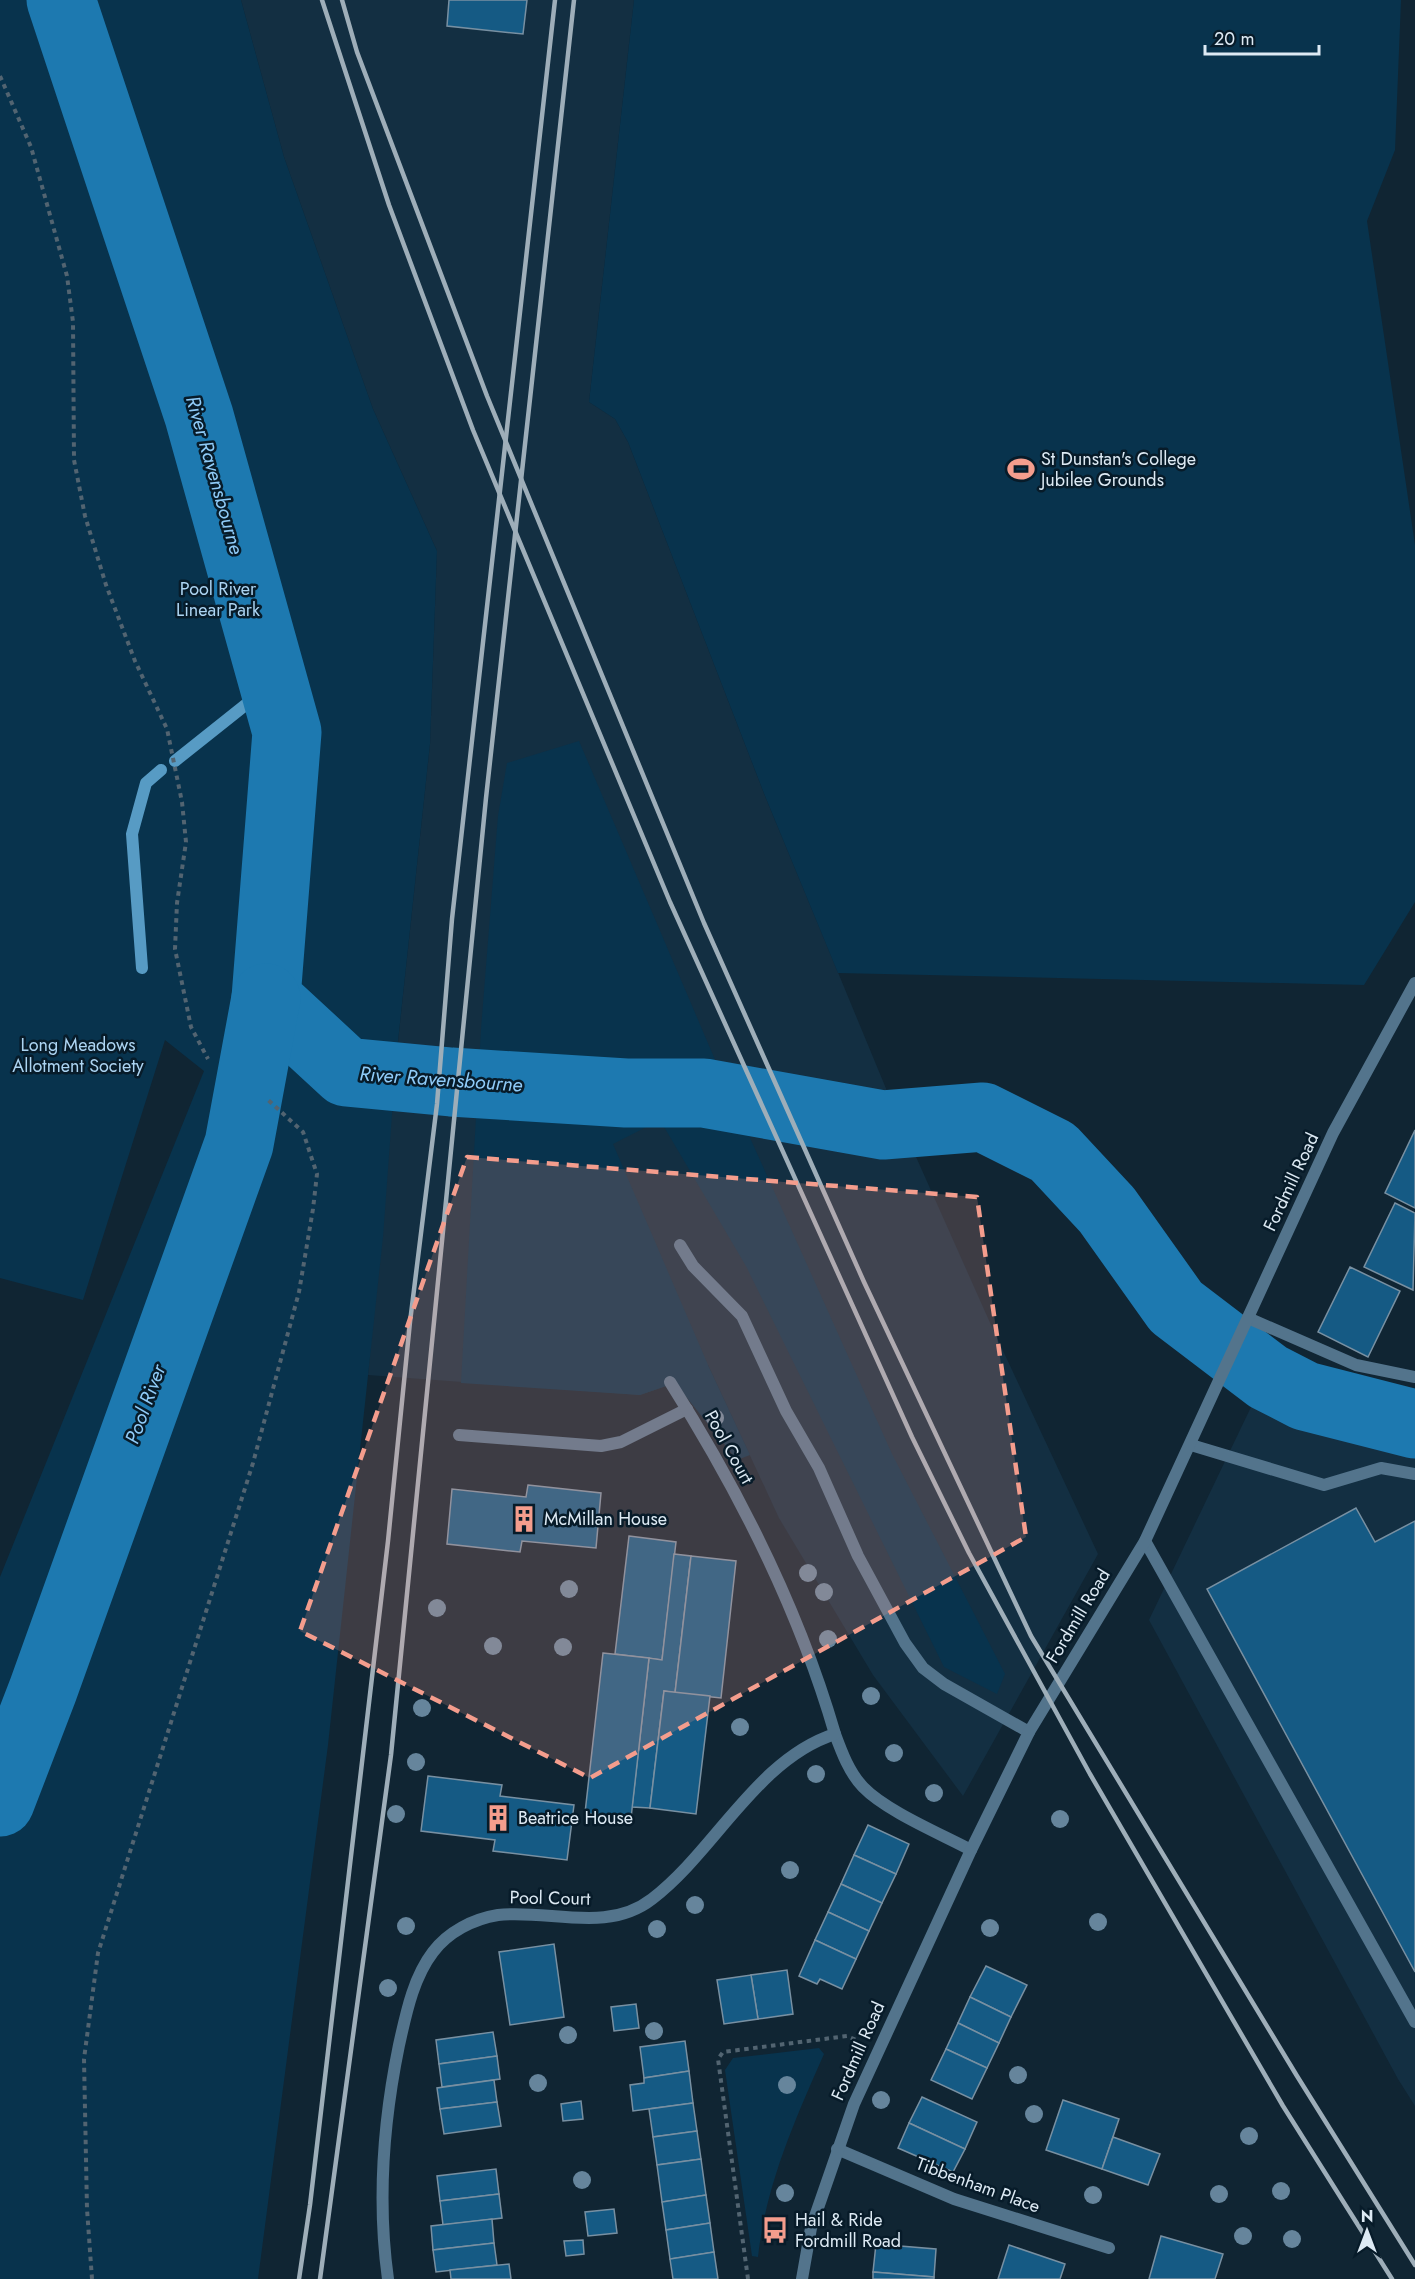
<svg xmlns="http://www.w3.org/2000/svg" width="1415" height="2279" viewBox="0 0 1415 2279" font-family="Jost,sans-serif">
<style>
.built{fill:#132f42}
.green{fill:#08334d}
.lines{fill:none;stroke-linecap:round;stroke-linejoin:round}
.stream{stroke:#579bc4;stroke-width:12}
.river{stroke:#1d79b0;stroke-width:69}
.building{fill:#155a84;stroke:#7890a2;stroke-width:1.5}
.path{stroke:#526471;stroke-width:4;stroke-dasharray:4.5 4.5;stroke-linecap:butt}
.service{stroke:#53748c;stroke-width:12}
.minor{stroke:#53748c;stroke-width:12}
.rail{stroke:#9eaeb9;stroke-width:4.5}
.tree{fill:#66859c}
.marked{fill:#f49d8d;fill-opacity:0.2;stroke:#f49d8d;stroke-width:4.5;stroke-dasharray:12 8;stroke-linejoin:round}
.labels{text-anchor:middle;stroke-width:5;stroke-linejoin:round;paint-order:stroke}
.poi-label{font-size:18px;fill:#ddeaf4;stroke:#071b29;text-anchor:start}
.park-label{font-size:18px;fill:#acd4f2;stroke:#071b29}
.street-label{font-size:18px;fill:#ddeaf4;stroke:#071b29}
.water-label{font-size:20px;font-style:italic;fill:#8fcbf8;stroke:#071b29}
</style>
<rect width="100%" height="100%" fill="#102533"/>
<g class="built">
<polygon points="241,0 634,0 589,402 615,419 628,442 765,796 892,1103 991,1325 1098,1554 963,1796 873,1675 779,1518 708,1365 675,1383 640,1395 368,1375 396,1060 430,744 437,551 373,409 284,157"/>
<polygon points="1263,1382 1302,1405 1415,1429 1415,2106 1398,2079 1149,1620"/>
</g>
<g class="green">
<polygon points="0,0 241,0 284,157 373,409 437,551 430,744 396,1060 383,1237 328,1745 258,2279 0,2279 0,1577 204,1071 165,1040 83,1300 0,1278"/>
<polygon points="634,0 1401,0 1395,150 1367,221 1415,545 1415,902 1364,985 838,973 765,796 628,442 615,419 589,402"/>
<polygon points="579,741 716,1062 892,1454 1005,1674 997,1694 944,1667 746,1266 660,1120 613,1144 708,1365 750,1455 737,1460 675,1383 640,1395 461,1383 481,1029 498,816 507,763"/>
<path d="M819,2048L824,2054C795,2120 766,2184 758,2257L752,2256L725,2070L733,2058Z"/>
</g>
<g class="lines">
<g class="stream">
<polyline points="175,761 273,683"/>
<polyline points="142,968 132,834 146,783 161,770"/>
</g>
<g class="river">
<polyline points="61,0 199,416 287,732 266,998 346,1072 451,1082 626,1093 704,1093 883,1125 983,1117 1053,1152 1107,1210 1176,1307 1268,1377 1305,1396 1415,1424"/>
<polyline points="0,1802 43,1690 239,1144 266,998"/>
</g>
</g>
<g class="building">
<polygon points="449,0 527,0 523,34 447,26"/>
<polygon points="1415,1130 1415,1208 1385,1193"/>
<polygon points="1395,1203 1415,1213 1413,1290 1364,1267"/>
<polygon points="1350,1267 1400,1291 1368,1357 1318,1332"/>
<polygon points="528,1485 601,1493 596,1548 522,1541 520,1552 447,1544 452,1489 526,1497"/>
<polygon points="1356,1508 1375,1542 1415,1521 1415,1972 1207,1589"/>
<polygon points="629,1536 676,1542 662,1660 615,1654"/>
<polygon points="674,1554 691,1556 675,1693 664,1691 650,1808 632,1807 649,1658 662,1660"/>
<polygon points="691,1556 736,1561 721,1698 675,1693"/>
<polygon points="603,1653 649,1658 631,1818 585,1813"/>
<polygon points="664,1691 710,1696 696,1814 650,1808"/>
<polygon points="428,1776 502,1785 500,1796 574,1805 567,1860 493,1851 495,1840 421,1831"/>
<polygon points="868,1825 909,1844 896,1874 854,1855"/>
<polygon points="854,1855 896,1874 882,1903 841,1884"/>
<polygon points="841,1884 882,1903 869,1931 828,1912"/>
<polygon points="828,1912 869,1931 856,1959 815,1940"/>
<polygon points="815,1940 856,1959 842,1989 820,1979 817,1984 799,1976"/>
<polygon points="554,1944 564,2017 510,2025 499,1952"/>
<polygon points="986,1966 1027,1985 1011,2017 970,1997"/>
<polygon points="787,1970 793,2014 758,2019 751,1975"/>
<polygon points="751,1975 758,2019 724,2024 717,1980"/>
<polygon points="970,1997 1011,2017 999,2043 958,2023"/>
<polygon points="636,2004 639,2028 614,2031 611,2007"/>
<polygon points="958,2023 999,2043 987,2068 946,2049"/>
<polygon points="493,2032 497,2056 439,2064 436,2040"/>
<polygon points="685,2041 689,2071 644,2078 640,2047"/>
<polygon points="946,2049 987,2068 972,2099 931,2080"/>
<polygon points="497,2056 500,2079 442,2087 439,2064"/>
<polygon points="689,2071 693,2103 633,2111 630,2085 644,2083 644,2078"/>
<polygon points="494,2080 497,2102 440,2109 437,2088"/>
<polygon points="922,2097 977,2122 965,2149 909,2123"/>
<polygon points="1063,2100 1119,2119 1102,2169 1046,2150"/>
<polygon points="581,2101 583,2119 563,2121 561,2104"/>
<polygon points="497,2102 501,2126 444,2134 440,2109"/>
<polygon points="693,2103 697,2131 653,2137 649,2109"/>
<polygon points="909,2123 965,2149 953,2172 898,2148"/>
<polygon points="697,2131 701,2159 657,2165 653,2137"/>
<polygon points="1113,2137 1160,2154 1148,2185 1102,2169"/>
<polygon points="701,2159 706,2195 662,2202 657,2165"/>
<polygon points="496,2169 499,2194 440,2201 437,2176"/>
<polygon points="499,2194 502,2218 443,2225 440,2201"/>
<polygon points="706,2195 710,2223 666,2230 662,2202"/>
<polygon points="614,2209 617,2233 588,2236 585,2212"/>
<polygon points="492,2219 494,2243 433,2250 431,2226"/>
<polygon points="710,2223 714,2252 670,2259 666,2230"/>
<polygon points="1161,2236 1223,2254 1215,2279 1149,2279"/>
<polygon points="583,2240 584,2254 566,2256 564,2241"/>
<polygon points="494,2243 497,2265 436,2272 433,2250"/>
<polygon points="876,2244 936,2249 934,2277 873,2272"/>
<polygon points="1009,2245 1065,2264 1060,2279 998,2279"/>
<polygon points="714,2252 718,2279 673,2279 670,2259"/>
<polygon points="509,2264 511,2279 451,2279 450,2270"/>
<polygon points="873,2272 934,2277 934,2279 873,2279"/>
</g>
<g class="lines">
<g class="path">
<polyline points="0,76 31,147 67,276 73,322 74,460 85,516 106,585 135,661 167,729 182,802 186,842 177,903 175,949 191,1027 208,1059"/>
<polyline points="92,2279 87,2209 84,2059 98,1953 253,1463 299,1292 313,1209 317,1174 303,1132 266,1098"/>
<polyline points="748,2279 718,2059 723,2052 847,2036 856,2040"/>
</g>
<g class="service">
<polyline points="680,1245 693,1266 742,1316 786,1411 819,1468 858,1556 905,1643 923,1668 944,1684 1029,1732"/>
<polyline points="1248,1318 1356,1365 1415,1377"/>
<polyline points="1191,1445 1324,1485 1381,1468 1415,1474"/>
<polyline points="1145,1541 1415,2022"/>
</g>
<g class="minor">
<polyline points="459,1435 601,1446 621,1442 687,1409"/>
<path d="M835,1734C842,1753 849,1772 863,1787C886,1811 941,1834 971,1850"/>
<polyline points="837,2149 954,2199 1109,2248"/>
<path d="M388,2279C377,2200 383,2123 399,2045C406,2014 413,1978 433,1952C448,1932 473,1919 498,1915C549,1909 607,1934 652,1899C715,1851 757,1759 835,1734C799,1610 739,1491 670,1382"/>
<polyline points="802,2279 811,2228 854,2104 971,1850 1029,1732 1145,1541 1333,1133 1415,983"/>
</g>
<g class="rail">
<polyline points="322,0 389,205 473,430 670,902 912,1437 969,1553 1090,1774 1283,2106 1392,2279"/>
<polyline points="342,0 357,52 487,396 704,923 864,1282 1031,1636 1297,2076 1415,2265"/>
<polyline points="299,2279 310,2205 388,1541 410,1322 437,1104 452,919 555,0"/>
<polyline points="320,2279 391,1755 486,798 574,0"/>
</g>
</g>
<g class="tree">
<circle cx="715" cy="1418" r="9"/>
<circle cx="808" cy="1573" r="9"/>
<circle cx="569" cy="1589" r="9"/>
<circle cx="824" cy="1592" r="9"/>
<circle cx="437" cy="1608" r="9"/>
<circle cx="828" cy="1639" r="9"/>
<circle cx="493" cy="1646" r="9"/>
<circle cx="563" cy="1647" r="9"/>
<circle cx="871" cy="1696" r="9"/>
<circle cx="422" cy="1708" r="9"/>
<circle cx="740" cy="1727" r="9"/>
<circle cx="894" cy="1753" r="9"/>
<circle cx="416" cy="1762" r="9"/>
<circle cx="816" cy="1774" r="9"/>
<circle cx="934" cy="1793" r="9"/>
<circle cx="396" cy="1814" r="9"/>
<circle cx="1060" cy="1819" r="9"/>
<circle cx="790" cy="1870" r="9"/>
<circle cx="695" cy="1905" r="9"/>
<circle cx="1098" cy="1922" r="9"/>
<circle cx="406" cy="1926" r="9"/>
<circle cx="990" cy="1928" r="9"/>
<circle cx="657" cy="1929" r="9"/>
<circle cx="388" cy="1988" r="9"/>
<circle cx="654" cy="2031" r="9"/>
<circle cx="568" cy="2035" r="9"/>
<circle cx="1018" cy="2075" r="9"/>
<circle cx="538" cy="2083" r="9"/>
<circle cx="787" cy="2085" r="9"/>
<circle cx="881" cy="2100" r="9"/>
<circle cx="1034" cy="2114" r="9"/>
<circle cx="1249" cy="2136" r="9"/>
<circle cx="582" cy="2180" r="9"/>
<circle cx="1281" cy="2191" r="9"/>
<circle cx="785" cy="2193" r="9"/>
<circle cx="1219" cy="2194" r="9"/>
<circle cx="1093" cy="2195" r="9"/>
<circle cx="1243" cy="2236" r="9"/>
<circle cx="1292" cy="2239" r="9"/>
</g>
<path class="marked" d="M467,1157L977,1197L1026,1537L590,1778L300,1631Z"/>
<defs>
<symbol id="stadium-bare" viewBox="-9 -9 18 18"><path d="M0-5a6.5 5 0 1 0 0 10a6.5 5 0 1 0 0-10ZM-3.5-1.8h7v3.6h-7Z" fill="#f49d8d" stroke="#071b29" stroke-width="2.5" paint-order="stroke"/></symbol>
<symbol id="building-bare" viewBox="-9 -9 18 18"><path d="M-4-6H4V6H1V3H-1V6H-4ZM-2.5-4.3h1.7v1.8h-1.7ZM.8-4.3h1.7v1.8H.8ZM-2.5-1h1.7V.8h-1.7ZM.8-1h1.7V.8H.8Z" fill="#f49d8d" stroke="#071b29" stroke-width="2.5" paint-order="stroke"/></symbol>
<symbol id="bus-bare" viewBox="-9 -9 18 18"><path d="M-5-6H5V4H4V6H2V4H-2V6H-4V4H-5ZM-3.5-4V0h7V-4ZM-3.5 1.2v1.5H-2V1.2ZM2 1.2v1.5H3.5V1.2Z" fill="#f49d8d" stroke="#071b29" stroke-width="2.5" paint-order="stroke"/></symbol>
</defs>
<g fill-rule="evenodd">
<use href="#stadium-bare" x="1002" y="450" width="38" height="38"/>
<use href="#building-bare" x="505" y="1500" width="38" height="38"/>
<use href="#building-bare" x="479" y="1799" width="38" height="38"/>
<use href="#bus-bare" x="756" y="2211" width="38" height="38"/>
</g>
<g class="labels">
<g class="poi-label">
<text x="1041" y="465">St Dunstan's College<tspan x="1041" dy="21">Jubilee Grounds</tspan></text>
<text x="544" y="1525">McMillan House</text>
<text x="518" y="1824">Beatrice House</text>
<text x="795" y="2226">Hail &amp; Ride<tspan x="795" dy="21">Fordmill Road</tspan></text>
</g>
<g class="park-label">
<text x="218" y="595">Pool River<tspan x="218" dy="21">Linear Park</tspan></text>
<text x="78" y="1051">Long Meadows<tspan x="78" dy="21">Allotment Society</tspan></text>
</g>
<g class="street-label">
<text transform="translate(1291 1182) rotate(-65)" y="6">Fordmill Road</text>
<text transform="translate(729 1447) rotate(61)" y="6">Pool Court</text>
<text transform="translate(1078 1616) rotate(-59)" y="6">Fordmill Road</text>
<text transform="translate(550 1898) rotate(1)" y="6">Pool Court</text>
<text transform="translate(858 2051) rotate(-66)" y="6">Fordmill Road</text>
<text transform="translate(978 2185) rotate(20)" y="6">Tibbenham Place</text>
</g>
<g class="water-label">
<text transform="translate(215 475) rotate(74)" y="7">River Ravensbourne</text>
<text transform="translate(441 1079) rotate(4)" y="7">River Ravensbourne</text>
<text transform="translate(145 1404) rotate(-70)" y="7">Pool River</text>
</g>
</g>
<g transform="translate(1367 2231)" stroke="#071b29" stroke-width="4.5" paint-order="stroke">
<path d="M0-4.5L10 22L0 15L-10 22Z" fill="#ddeaf4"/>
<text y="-9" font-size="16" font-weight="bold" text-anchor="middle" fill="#ddeaf4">N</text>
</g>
<path d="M1205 45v9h114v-9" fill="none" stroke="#ddeaf4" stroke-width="3"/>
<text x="1214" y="45" font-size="18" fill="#ddeaf4" stroke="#071b29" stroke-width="4.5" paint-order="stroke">20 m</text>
</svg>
